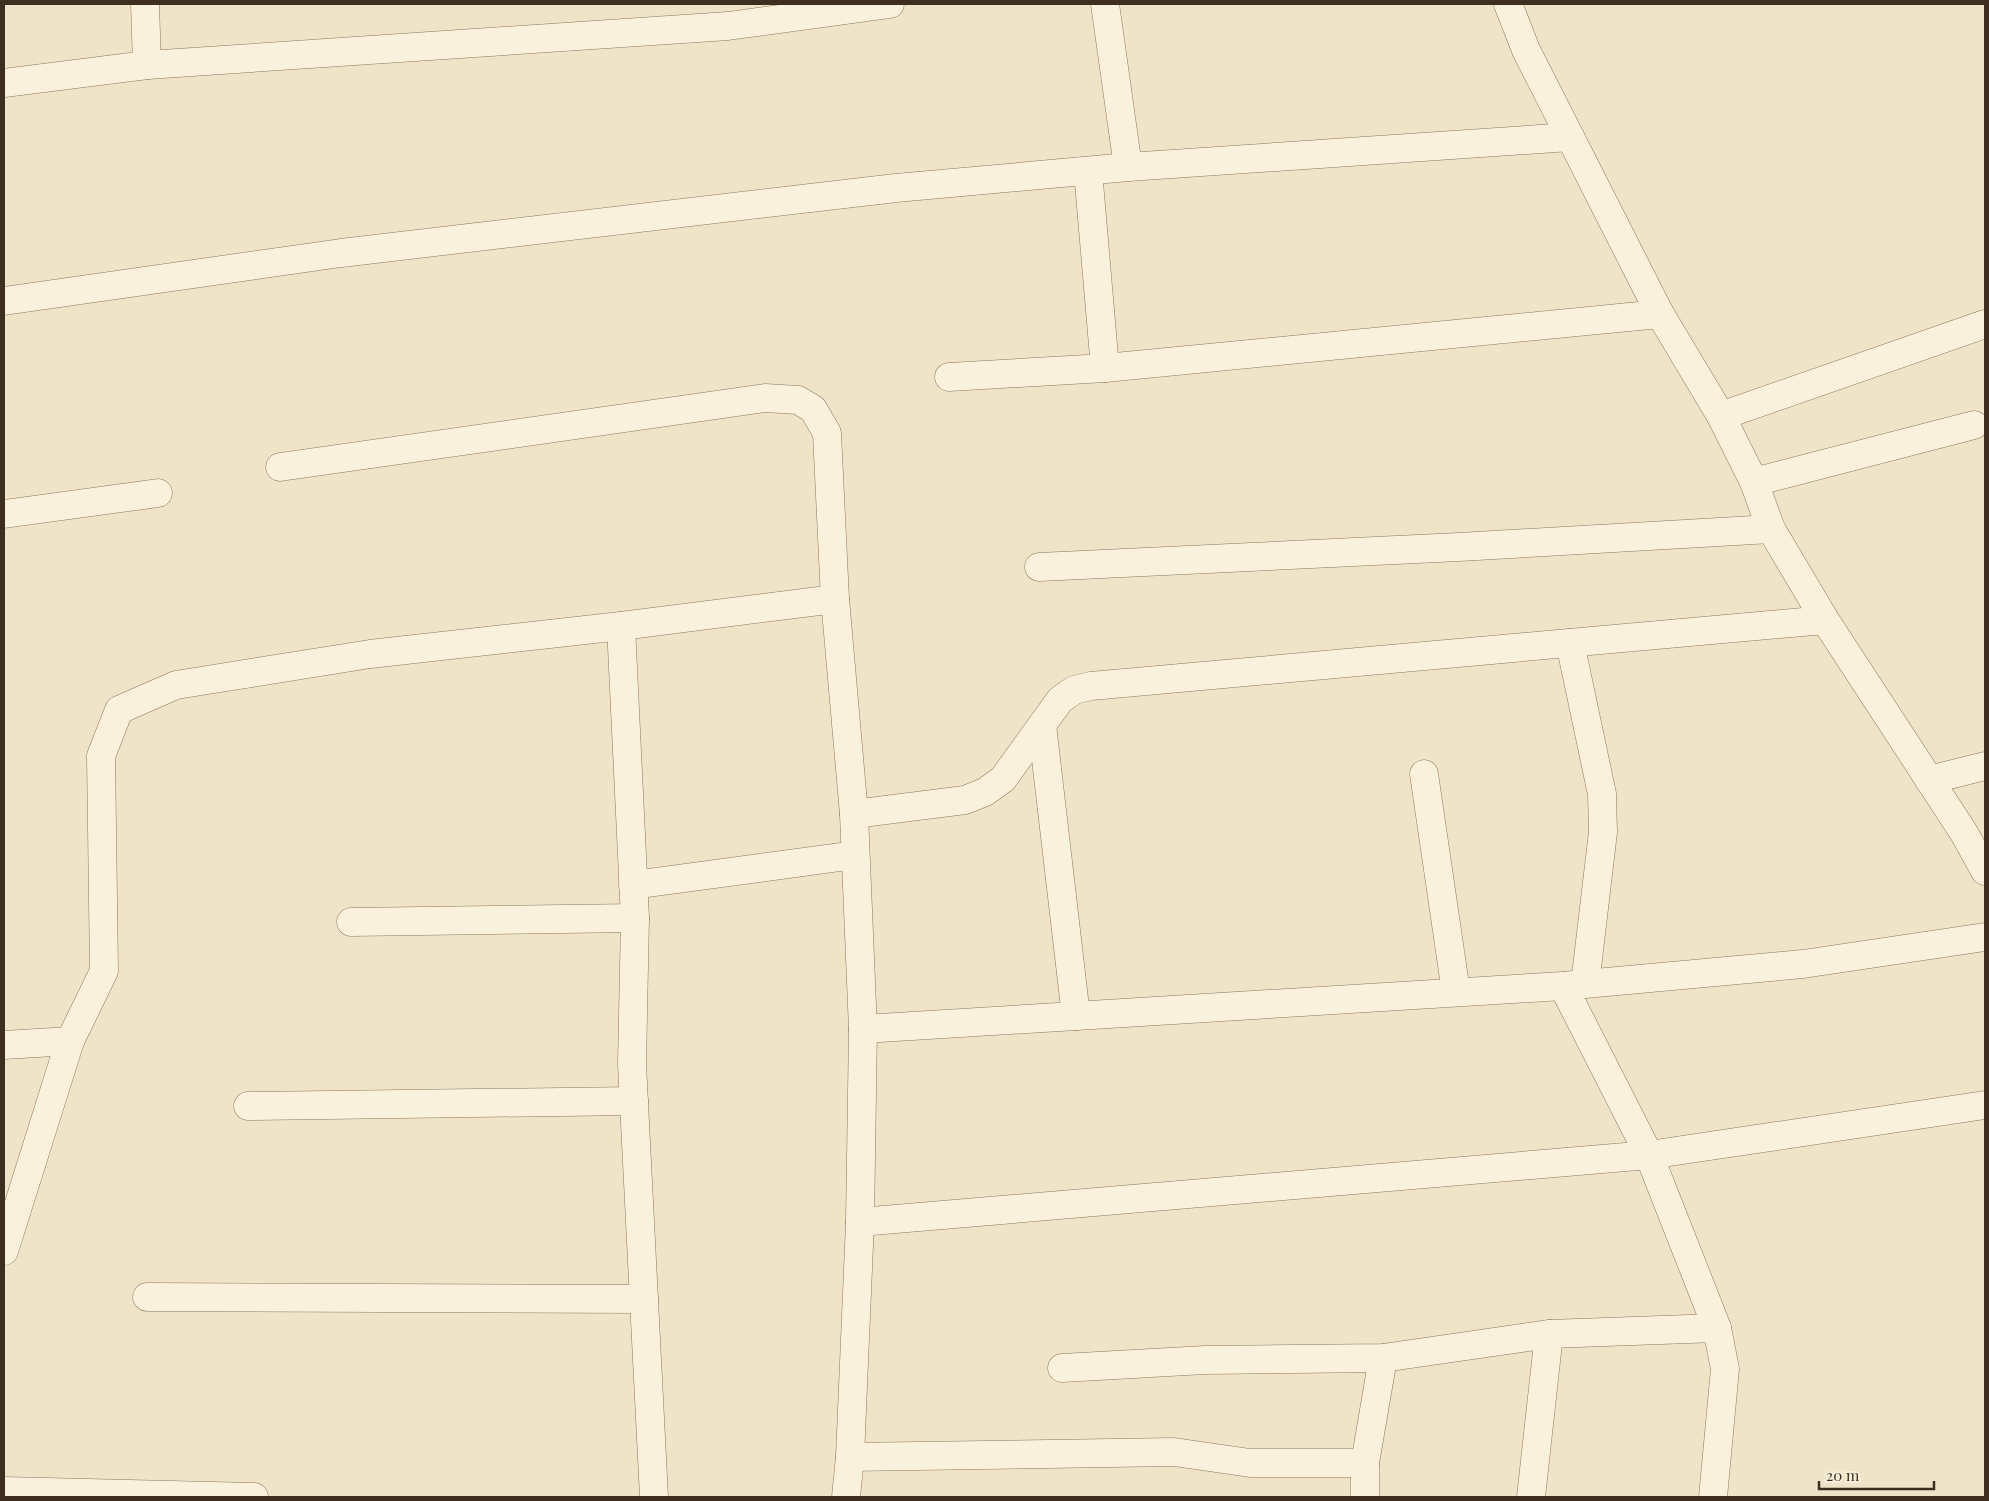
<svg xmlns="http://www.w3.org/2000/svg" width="1989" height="1501" viewBox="0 0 1989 1501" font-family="'Playfair Display',serif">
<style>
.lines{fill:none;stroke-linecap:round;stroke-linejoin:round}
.minor-casing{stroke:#8d765c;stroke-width:29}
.minor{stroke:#faf1dc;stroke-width:28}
</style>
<rect width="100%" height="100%" fill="#f0e4c8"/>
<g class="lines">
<defs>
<g id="minor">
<polyline points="145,4 147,65"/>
<polyline points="1105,4 1128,167"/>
<polyline points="1508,4 1526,50 1660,314 1721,416 1754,482 1771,529 1825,620 1964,833 1985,871"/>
<polyline points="4,83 147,65 728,26 890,4"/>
<polyline points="1088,171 1105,368"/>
<polyline points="4,301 341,253 896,188 1128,167 1570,137"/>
<polyline points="949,377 1105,368 1660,314"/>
<polyline points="1721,416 1985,324"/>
<polyline points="280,467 765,398 798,400 813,409 827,433 835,599 854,814 863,1029 860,1222 850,1457 1174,1452 1250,1463 1365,1463 1365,1497"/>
<polyline points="1754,482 1974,425"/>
<polyline points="4,514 158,493"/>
<polyline points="1039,567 1459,547 1771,529"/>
<polyline points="621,626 635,918 632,1064 654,1497"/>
<polyline points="1570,643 1602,794 1603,832 1585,984"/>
<polyline points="1042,725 1076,1016"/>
<polyline points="1424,774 1456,992"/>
<polyline points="1929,780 1985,766"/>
<polyline points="854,814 965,800 985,792 1003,779 1060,700 1074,690 1091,686 1825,620"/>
<polyline points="633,885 855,855"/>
<polyline points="351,922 635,918"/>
<polyline points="1563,986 1649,1155 1717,1328 1725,1369 1713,1497"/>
<polyline points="863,1029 1563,986 1803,964 1985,937"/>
<polyline points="4,1045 70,1041"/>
<polyline points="248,1106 634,1101"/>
<polyline points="860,1222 1649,1155 1985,1105"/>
<polyline points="4,1251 70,1041 104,971 101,756 119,710 176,685 370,654 621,626 835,599"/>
<polyline points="147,1297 644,1299"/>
<polyline points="1062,1368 1205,1360 1383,1358 1549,1334 1717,1328"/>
<polyline points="1365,1463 1383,1358"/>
<polyline points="4,1491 254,1497"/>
<polyline points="846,1497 850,1457"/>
<polyline points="1531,1497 1549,1334"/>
</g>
</defs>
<use href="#minor" class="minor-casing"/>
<use href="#minor" class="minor"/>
</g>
<rect width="1989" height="1501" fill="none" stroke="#3d2e20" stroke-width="10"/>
<path d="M1819 1481v8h115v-8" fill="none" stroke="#3d2e20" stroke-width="2.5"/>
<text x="1826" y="1481" font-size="15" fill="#3d2e20" stroke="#f7eed8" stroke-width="4" paint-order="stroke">20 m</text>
</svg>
